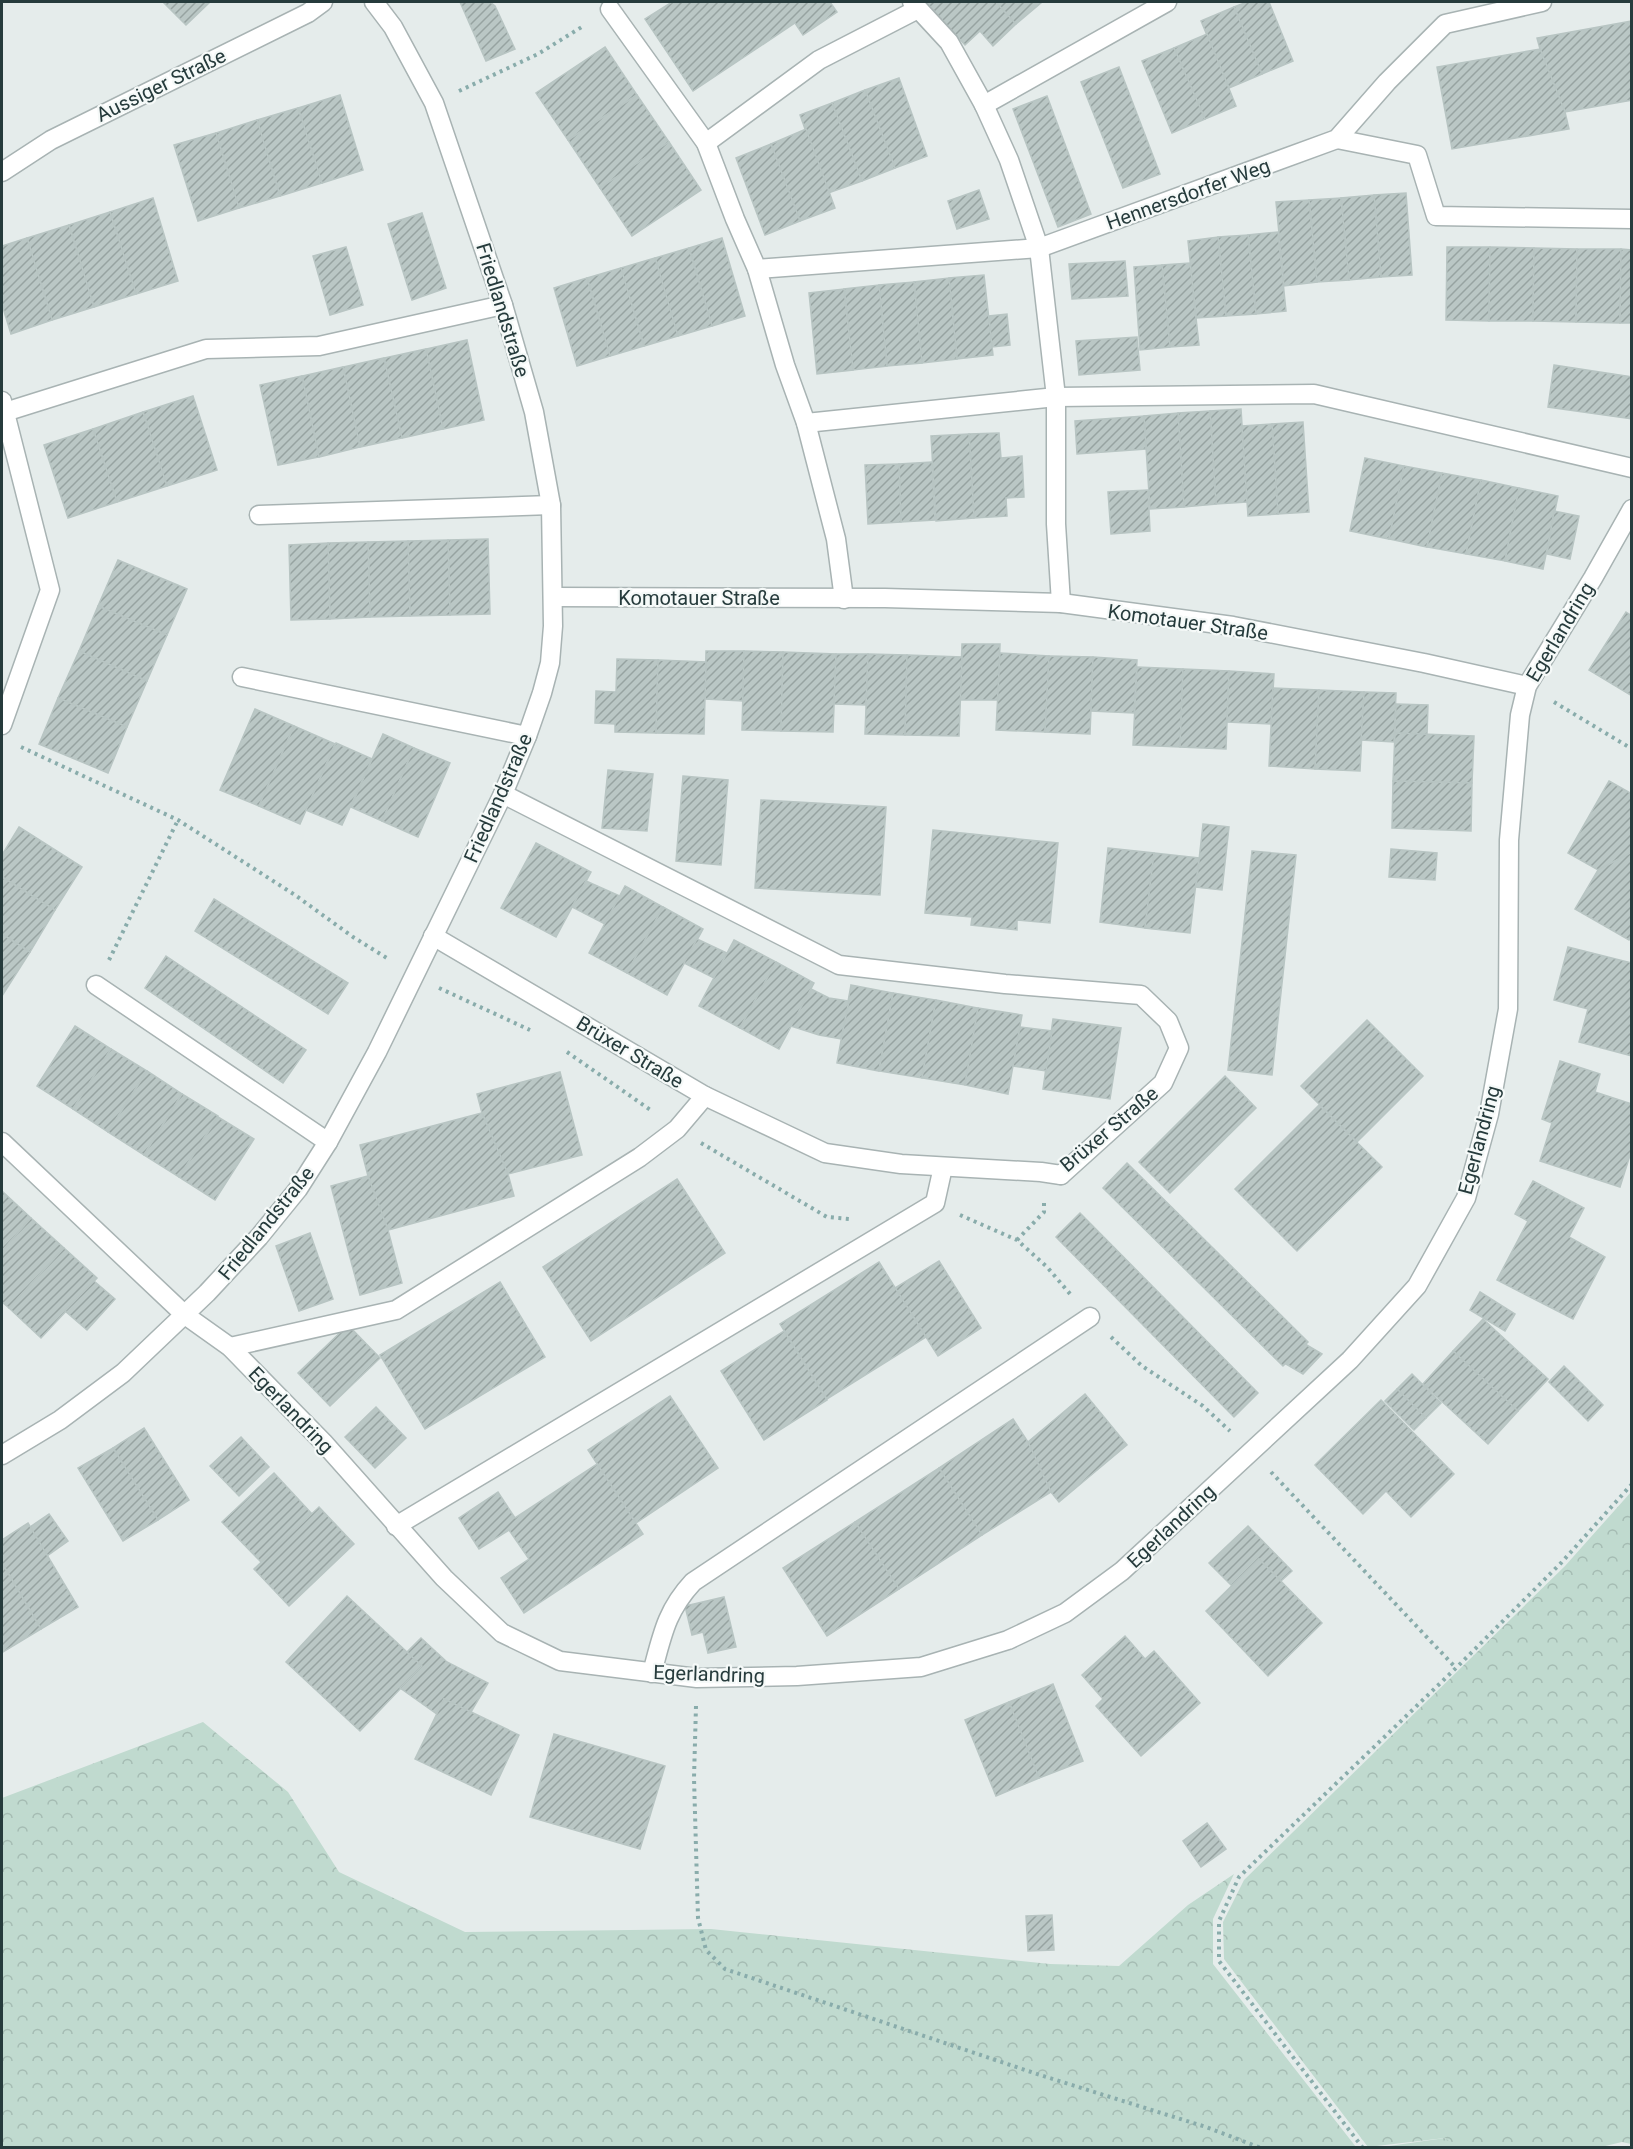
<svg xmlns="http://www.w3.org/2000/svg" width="1633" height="2149" viewBox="0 0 1633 2149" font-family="Roboto,sans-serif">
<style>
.grass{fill:url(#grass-tufts)}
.forest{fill:url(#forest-crowns)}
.building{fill:url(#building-hatch);stroke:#b8c5c3;stroke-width:1.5}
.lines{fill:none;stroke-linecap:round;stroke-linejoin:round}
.service-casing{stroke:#a8b3b3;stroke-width:21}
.minor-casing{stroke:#a8b3b3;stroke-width:21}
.path{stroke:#89acab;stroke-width:4;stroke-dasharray:3 4.5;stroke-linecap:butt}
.service{stroke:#fff;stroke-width:18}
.minor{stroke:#fff;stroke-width:18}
.labels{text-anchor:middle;stroke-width:4.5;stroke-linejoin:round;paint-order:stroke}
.street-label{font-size:20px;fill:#263b3c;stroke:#f5f9f8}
</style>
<defs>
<pattern id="grass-tufts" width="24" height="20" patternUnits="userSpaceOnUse" patternTransform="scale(1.5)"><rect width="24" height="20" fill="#c0dacf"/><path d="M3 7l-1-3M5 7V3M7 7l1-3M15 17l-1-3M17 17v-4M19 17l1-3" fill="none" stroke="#a5bcb3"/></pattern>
<pattern id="forest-crowns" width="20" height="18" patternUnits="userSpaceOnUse" patternTransform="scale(1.5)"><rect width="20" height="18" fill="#c0dacf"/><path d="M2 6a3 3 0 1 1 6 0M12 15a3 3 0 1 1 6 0" fill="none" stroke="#a5bcb3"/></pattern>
<pattern id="building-hatch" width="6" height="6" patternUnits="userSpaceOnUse" patternTransform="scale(1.5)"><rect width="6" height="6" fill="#bac7c5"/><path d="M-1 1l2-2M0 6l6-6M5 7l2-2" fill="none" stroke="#97a3a1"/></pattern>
</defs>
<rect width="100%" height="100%" fill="#e5eceb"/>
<polygon class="grass" points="1445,2138 1462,2147 1375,2148"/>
<g class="forest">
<polygon points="1631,1492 1631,2144 1622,2142 1597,2148 1462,2148 1445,2138 1368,2147 1224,1959 1223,1922 1244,1880 1565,1566"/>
<polygon points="203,1722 288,1792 339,1872 465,1932 711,1929 1050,1964 1119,1966 1188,1905 1234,1874 1213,1919 1213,1964 1356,2147 2,2147 2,1798"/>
</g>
<g class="building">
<polygon points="163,2 210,2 186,25"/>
<polygon points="460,2 490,2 495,6 515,49 486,61"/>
<polygon points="672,2 830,2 837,12 803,35 795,23 693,91 645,19"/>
<polygon points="926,2 996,2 1016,24 993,46 980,31 965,45"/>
<polygon points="996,2 1039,2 1041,3 1016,24"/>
<polygon points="1247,2 1269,2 1293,61 1262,74 1234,7"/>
<polygon points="1234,7 1262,74 1229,88 1201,21"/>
<polygon points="1632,21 1632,100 1565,112 1540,49 1537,38"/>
<polygon points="1207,34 1236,106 1205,119 1174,48"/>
<polygon points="605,47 637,95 568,140 536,93"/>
<polygon points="1174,48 1205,119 1172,133 1142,61"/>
<polygon points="1540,49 1565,112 1569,129 1452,149 1437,67"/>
<polygon points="1119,67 1160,174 1123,188 1081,82"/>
<polygon points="899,78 927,156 895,168 865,90"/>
<polygon points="865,90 895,168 862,181 832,103"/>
<polygon points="340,95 363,170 322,183 298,108"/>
<polygon points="637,95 669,142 600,188 568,140"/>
<polygon points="1047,96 1091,214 1058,227 1013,109"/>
<polygon points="832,103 862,181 828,193 800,115"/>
<polygon points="298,108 322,183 280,196 257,120"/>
<polygon points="257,120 280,196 239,208 216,133"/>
<polygon points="806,129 835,208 800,221 771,144"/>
<polygon points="216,133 239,208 198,221 174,145"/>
<polygon points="669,142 701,190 632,236 600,188"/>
<polygon points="771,144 800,221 765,235 736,158"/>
<polygon points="979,190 989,219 957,229 948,201"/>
<polygon points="1406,193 1412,275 1381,277 1374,195"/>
<polygon points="1374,195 1381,277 1349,280 1341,198"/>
<polygon points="153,198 178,281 136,294 110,212"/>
<polygon points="1341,198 1349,280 1317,282 1309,200"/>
<polygon points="1309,200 1317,282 1284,286 1276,202"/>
<polygon points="110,212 136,294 94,307 69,225"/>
<polygon points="422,213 446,288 412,300 388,224"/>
<polygon points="69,225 94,307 52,320 27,238"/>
<polygon points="1278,232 1286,311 1256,314 1248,235"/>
<polygon points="1248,235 1256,314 1226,316 1218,237"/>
<polygon points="1218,237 1226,316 1196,318 1188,241"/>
<polygon points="27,238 52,320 11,334 2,305 2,246"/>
<polygon points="722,238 745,316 712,326 689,248"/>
<polygon points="346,247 363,305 330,315 313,256"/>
<polygon points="1447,247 1490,247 1489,321 1446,320"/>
<polygon points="1490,247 1534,248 1533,321 1489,321"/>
<polygon points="689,248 712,326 678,336 655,258"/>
<polygon points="1534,248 1577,249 1576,322 1533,321"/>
<polygon points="1577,249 1621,249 1620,323 1576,322"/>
<polygon points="1621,249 1632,250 1632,323 1620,323"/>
<polygon points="655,258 678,336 644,346 621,268"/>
<polygon points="1125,261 1128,296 1072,299 1069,264"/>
<polygon points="1190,263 1199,345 1170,347 1162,265"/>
<polygon points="1162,265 1170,347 1140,350 1134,267"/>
<polygon points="621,268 644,346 610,356 587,278"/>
<polygon points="984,275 993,355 957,359 949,278"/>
<polygon points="587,278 610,356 577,366 554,288"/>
<polygon points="949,278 957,359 922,363 914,282"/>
<polygon points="914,282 922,363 887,366 879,285"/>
<polygon points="879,285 887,366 853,370 844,289"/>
<polygon points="844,289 853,370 817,374 809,293"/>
<polygon points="1007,314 1010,345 992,347 989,316"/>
<polygon points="1137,337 1140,370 1079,375 1076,341"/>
<polygon points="467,340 484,420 443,429 426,349"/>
<polygon points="426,349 443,429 402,438 384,358"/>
<polygon points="384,358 402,438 360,447 343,367"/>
<polygon points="1554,365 1632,377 1632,419 1548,407"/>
<polygon points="343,367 360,447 319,457 302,376"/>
<polygon points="302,376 319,457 278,465 260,385"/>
<polygon points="193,396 217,470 167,486 143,412"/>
<polygon points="1241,409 1247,502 1216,504 1210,411"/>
<polygon points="1210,411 1216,504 1184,507 1178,413"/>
<polygon points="143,412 167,486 117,502 93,429"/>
<polygon points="1178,413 1184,507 1150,509 1144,416"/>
<polygon points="1144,416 1146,449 1077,454 1075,421"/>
<polygon points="1303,422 1309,512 1278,514 1272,424"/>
<polygon points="1272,424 1278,514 1248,516 1242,426"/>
<polygon points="93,429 117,502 68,518 44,445"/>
<polygon points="999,433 1001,458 1022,456 1024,497 1006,498 1007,516 974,518 969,434"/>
<polygon points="969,434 974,518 936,521 931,436"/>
<polygon points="1365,458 1404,466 1389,539 1350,531"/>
<polygon points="932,462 935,520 901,522 899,464"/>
<polygon points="899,464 901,522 868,524 865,465"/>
<polygon points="1404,466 1442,473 1427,547 1389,539"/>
<polygon points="1442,473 1481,480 1466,554 1427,547"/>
<polygon points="1481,480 1519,488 1505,561 1466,554"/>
<polygon points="1519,488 1558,496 1543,569 1505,561"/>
<polygon points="1148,490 1150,531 1111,534 1108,492"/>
<polygon points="1554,511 1579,516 1570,559 1547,554"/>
<polygon points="488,539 490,614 450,615 448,540"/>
<polygon points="448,540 450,615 410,616 408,541"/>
<polygon points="408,541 410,616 370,617 368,542"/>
<polygon points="368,542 370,617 330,619 328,543"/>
<polygon points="328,543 330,619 291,620 289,545"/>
<polygon points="118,560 187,589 167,635 98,606"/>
<polygon points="98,606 167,635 147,681 79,651"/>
<polygon points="1626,612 1632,616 1632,696 1589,670"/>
<polygon points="962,644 1000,644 998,700 960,700"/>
<polygon points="79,651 147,681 127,727 58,698"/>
<polygon points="706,651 744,651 743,701 705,699"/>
<polygon points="744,651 783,652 781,731 742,730"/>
<polygon points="783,652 836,654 833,732 781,731"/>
<polygon points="1000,653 1049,656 1045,732 996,730"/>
<polygon points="836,654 868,654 866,705 834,704"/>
<polygon points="868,654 907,655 905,735 865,734"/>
<polygon points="907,655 962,657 959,736 905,735"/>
<polygon points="1049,656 1093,657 1090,734 1045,732"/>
<polygon points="1093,657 1137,660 1134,713 1091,711"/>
<polygon points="617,659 658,660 656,733 615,732 615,724 595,723 596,691 616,692"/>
<polygon points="658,660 706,662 704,734 656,733"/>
<polygon points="1137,667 1183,669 1180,747 1133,745"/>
<polygon points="1183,669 1229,671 1226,749 1180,747"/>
<polygon points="1229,671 1274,674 1271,724 1227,722"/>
<polygon points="1273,688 1319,690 1315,769 1269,766"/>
<polygon points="1319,690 1364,692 1360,771 1315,769"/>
<polygon points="1364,692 1396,693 1394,742 1361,740"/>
<polygon points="58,698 127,727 108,773 39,744"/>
<polygon points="1396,704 1428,705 1427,735 1395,733"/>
<polygon points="255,709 294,726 259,806 220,790"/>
<polygon points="294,726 335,744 300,824 259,806"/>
<polygon points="1395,733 1474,736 1472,783 1393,781"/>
<polygon points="383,734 414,748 382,821 351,807"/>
<polygon points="336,743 372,759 342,825 306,810"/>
<polygon points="414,748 450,763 418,837 382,821"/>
<polygon points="608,770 653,774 647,831 602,828"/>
<polygon points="683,776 728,780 721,865 676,861"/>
<polygon points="1393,781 1472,783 1471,831 1392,828"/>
<polygon points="1609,781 1632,794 1632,852 1598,870 1568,853"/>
<polygon points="761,800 886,807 880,895 755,888"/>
<polygon points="1203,824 1229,827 1222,890 1196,887"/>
<polygon points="19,827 82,867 55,910 2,877 2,855"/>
<polygon points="933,830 1058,843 1050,923 1017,920 1017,930 971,925 972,917 925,913"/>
<polygon points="536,843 591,872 556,937 501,908"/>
<polygon points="1108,848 1154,853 1145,928 1100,922"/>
<polygon points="1391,849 1437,853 1435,880 1389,877"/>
<polygon points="1252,851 1296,855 1272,1075 1228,1070"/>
<polygon points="1632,852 1632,935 1629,940 1575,909 1598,870"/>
<polygon points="1154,853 1199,858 1190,933 1145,928"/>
<polygon points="2,877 55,910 30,952 2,934"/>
<polygon points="586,881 620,896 605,924 572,907"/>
<polygon points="625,886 663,907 627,973 589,953"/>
<polygon points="214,899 348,983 328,1014 195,931"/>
<polygon points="663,907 703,929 667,995 627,973"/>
<polygon points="2,934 30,952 2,996"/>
<polygon points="697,939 727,953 714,978 684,963"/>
<polygon points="734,940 776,962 740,1028 699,1006"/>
<polygon points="1568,947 1632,963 1632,1056 1579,1042 1588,1009 1554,1000"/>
<polygon points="166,956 306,1050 283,1083 145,988"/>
<polygon points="776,962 814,983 779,1049 740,1028"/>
<polygon points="851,985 893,993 879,1071 837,1063"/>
<polygon points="811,989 829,998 849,1001 841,1039 819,1035 791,1026"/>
<polygon points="893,993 936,1000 922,1078 879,1071"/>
<polygon points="936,1000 978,1008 965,1085 922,1078"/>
<polygon points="978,1008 1022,1015 1008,1094 965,1085"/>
<polygon points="1053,1019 1121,1028 1110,1099 1043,1089"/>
<polygon points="1367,1020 1423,1076 1357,1142 1301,1086"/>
<polygon points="75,1026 111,1049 73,1109 37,1086"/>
<polygon points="1020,1027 1052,1031 1046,1071 1013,1066"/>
<polygon points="111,1049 147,1071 108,1132 73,1109"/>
<polygon points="1560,1061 1600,1074 1595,1092 1632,1104 1632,1149 1620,1187 1540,1161 1552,1123 1542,1119"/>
<polygon points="147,1071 182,1094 144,1155 108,1132"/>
<polygon points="560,1072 582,1155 508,1174 482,1113 477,1094"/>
<polygon points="1225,1076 1256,1108 1170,1193 1139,1162"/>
<polygon points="182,1094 218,1116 179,1177 144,1155"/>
<polygon points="1319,1105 1382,1167 1297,1251 1235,1189"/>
<polygon points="482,1113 508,1174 514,1196 388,1230 368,1176 360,1145"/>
<polygon points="218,1117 254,1139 215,1200 179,1177"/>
<polygon points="1127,1163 1308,1342 1283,1366 1103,1188"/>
<polygon points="368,1176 388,1230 402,1283 360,1295 331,1186"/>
<polygon points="677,1179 725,1253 591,1341 543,1267"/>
<polygon points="1533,1181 1584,1208 1569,1237 1605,1257 1573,1319 1497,1280 1528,1221 1515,1214"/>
<polygon points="2,1191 31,1218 2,1251"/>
<polygon points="1080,1213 1258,1393 1234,1417 1056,1237"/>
<polygon points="31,1218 64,1248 9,1308 2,1302 2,1251"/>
<polygon points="310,1233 333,1299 299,1311 276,1246"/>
<polygon points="64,1248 97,1278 41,1338 9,1308"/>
<polygon points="939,1261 981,1328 938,1356 895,1288"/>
<polygon points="879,1262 926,1337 827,1399 780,1324"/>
<polygon points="94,1281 115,1299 87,1330 65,1311"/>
<polygon points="500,1282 545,1357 425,1429 380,1355"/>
<polygon points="1480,1292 1515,1314 1505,1331 1470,1310"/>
<polygon points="1483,1319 1548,1379 1518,1411 1453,1351"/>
<polygon points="348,1325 380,1358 330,1406 298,1373"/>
<polygon points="784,1331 827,1400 764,1440 721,1371"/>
<polygon points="1305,1344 1322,1354 1303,1374 1286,1364"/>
<polygon points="1453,1351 1518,1411 1488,1444 1423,1384"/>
<polygon points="1564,1366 1603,1405 1588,1421 1549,1382"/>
<polygon points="1412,1374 1441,1403 1426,1418 1397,1389"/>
<polygon points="1397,1389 1426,1418 1414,1430 1385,1401"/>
<polygon points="1085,1394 1127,1445 1059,1502 1051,1492 1028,1442"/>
<polygon points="670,1396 718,1468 636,1523 588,1450"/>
<polygon points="1381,1400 1454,1474 1411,1517 1386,1491 1363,1514 1315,1465"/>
<polygon points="376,1407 406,1438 375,1468 345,1437"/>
<polygon points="1013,1419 1028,1442 1051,1492 982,1535 939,1468"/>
<polygon points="144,1428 189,1500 158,1520 113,1448"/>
<polygon points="241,1437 269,1467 239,1496 210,1466"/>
<polygon points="113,1448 158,1520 123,1541 78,1468"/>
<polygon points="597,1464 643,1534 524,1613 501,1578 529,1559 509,1530 479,1549 459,1518 498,1492 515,1518"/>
<polygon points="939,1468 982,1535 899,1589 855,1522"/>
<polygon points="274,1473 312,1514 261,1562 222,1522"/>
<polygon points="319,1507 354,1544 289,1606 254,1569"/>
<polygon points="49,1514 68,1541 47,1556 30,1527"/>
<polygon points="855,1522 899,1589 827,1636 783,1568"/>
<polygon points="28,1523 78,1607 41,1629 2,1563 2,1540"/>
<polygon points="1248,1526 1292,1571 1281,1581 1259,1559 1232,1586 1209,1563"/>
<polygon points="1259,1559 1322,1623 1268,1676 1206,1611"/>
<polygon points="2,1563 41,1629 3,1652 2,1650"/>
<polygon points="347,1596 422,1666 360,1731 286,1662"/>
<polygon points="724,1597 736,1647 708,1653 703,1632 692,1635 685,1606"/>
<polygon points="1125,1636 1145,1659 1154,1651 1200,1703 1141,1756 1096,1706 1103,1699 1082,1675"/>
<polygon points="421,1638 447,1662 488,1683 471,1712 444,1699 437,1714 400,1688 422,1666 407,1652"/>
<polygon points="1053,1684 1083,1761 1039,1778 1009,1702"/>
<polygon points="444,1699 519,1735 491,1795 415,1759"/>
<polygon points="1009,1702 1039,1778 996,1796 965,1720"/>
<polygon points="554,1734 665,1766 640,1849 530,1817"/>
<polygon points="1207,1823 1226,1849 1201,1867 1183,1841"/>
<polygon points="1052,1915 1054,1950 1028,1951 1026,1916"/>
</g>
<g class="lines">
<defs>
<g id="service">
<polyline points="610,9 706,143 735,219 757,269 785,365 806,423 836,539 844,599"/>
<polyline points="984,105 1167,2"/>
<polyline points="1337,139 1417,155 1436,216 1632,219"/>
<polyline points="706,143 819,60 918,9"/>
<polyline points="757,269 1039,248 1337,139 1387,82 1445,24 1542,2"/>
<polyline points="5,412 206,349 319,346 503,305"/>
<polyline points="806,423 1056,397 1314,394 1632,468"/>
<polyline points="259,515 551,505"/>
<polyline points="242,677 527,736"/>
<polyline points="503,794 839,965 1005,984 1141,995 1168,1021 1179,1048 1163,1083 1061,1175"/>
<polyline points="96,985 328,1142"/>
<polyline points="2,1142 185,1315"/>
<polyline points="230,1347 396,1310 640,1157 677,1129 705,1096"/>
<polyline points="396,1526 935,1203 943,1167"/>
<path d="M652,1673C662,1636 666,1611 693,1582L1090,1317"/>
</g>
<g id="minor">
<polyline points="912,2 949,42 984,105 1009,160 1039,248 1056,397 1056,524 1061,603"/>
<polyline points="2,172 51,140 308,13 323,2"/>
<polyline points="2,401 50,590 2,725"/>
<polyline points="553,597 885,598 1061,603 1233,626 1424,663 1527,686"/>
<polyline points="433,936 705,1096 825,1153 901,1164 1041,1172 1061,1175"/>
<polyline points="185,1315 230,1347 323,1442 444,1578 502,1633 560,1661 697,1678 797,1676 921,1667 1008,1640 1065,1613 1122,1571 1350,1360 1417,1286 1466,1198 1489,1114 1508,1009 1509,840 1520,715 1527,686 1593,578 1632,509"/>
<polyline points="2,1455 60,1420 123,1373 207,1293 259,1237 298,1189 328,1142 377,1052 503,794 527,736 542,693 550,663 553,626 551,505 534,412 503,305 434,103 393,27 374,2"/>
</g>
</defs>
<use href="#service" class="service-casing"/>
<use href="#minor" class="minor-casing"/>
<g class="path">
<polyline points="459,91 538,54 585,25"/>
<polyline points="1554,702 1632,749"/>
<polyline points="21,747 178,820 295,895 353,937 390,960"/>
<polyline points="109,960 178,820"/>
<polyline points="439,988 530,1030"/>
<polyline points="567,1052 652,1111"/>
<polyline points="701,1143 827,1217 850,1219"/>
<polyline points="960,1215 1017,1240 1047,1267 1071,1295"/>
<polyline points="1017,1240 1044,1212 1044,1202"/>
<polyline points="1111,1337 1142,1366 1203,1406 1230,1431"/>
<polyline points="1271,1472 1456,1668"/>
<polyline points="696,1706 694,1778 698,1918 706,1950 725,1969 1040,2075 1206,2127 1261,2148"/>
<polyline points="1363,2148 1219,1961 1219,1921 1239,1877 1456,1668 1561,1563 1632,1484"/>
</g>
<use href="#service" class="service"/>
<use href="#minor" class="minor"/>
</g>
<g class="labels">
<g class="street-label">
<text transform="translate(161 85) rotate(-26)" y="7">Aussiger Straße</text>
<text transform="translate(1188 194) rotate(-20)" y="7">Hennersdorfer Weg</text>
<text transform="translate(503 310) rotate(73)" y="7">Friedlandstraße</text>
<text x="699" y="605">Komotauer Straße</text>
<text transform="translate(1188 622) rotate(8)" y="7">Komotauer Straße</text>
<text transform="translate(1560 632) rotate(-59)" y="7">Egerlandring</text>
<text transform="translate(498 798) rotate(-66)" y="7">Friedlandstraße</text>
<text transform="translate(630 1052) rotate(31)" y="7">Brüxer Straße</text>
<text transform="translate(1109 1129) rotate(-40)" y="7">Brüxer Straße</text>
<text transform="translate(1479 1140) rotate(-75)" y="7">Egerlandring</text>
<text transform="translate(266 1223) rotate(-51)" y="7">Friedlandstraße</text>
<text transform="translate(291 1410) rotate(46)" y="7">Egerlandring</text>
<text transform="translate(1171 1526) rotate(-43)" y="7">Egerlandring</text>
<text transform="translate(709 1674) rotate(2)" y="7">Egerlandring</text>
</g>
</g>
<rect width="1633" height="2149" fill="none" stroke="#263b3c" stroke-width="6"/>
</svg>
